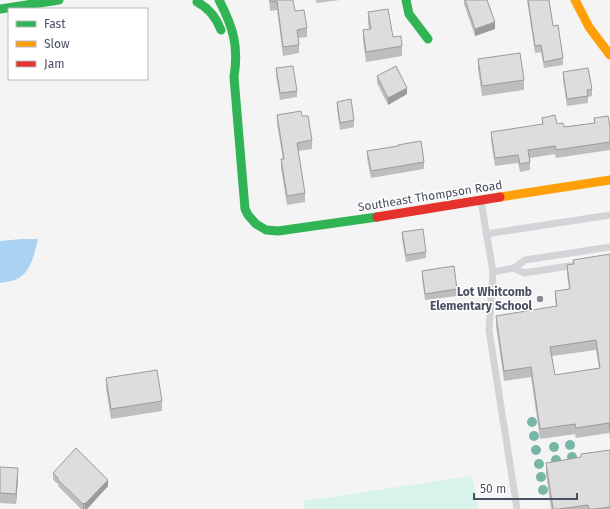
<svg xmlns="http://www.w3.org/2000/svg" width="610" height="509" viewBox="0 0 610 509" font-family="'Fira Sans',sans-serif">
<style>
.green{fill:#d8f3ea}
.water{fill:#aad2f3}
.lines{fill:none;stroke-linecap:round;stroke-linejoin:round}
.lane{stroke:#d2d4d7;stroke-width:7}
.fast{stroke:#30b455;stroke-width:9}
.slow{stroke:#ff9f0a;stroke-width:9}
.jam{stroke:#e5322d;stroke-width:9}
.tree{fill:#78b7a7}
.wall{fill:#bebebf;fill-rule:evenodd}
.shaded-wall{fill:#9b9b9b}
.building{fill:#ddddde;stroke:#9b9b9b;fill-rule:evenodd}
.poi-dot{fill:#858995;stroke:#fff;stroke-width:1.5}
.labels{text-anchor:middle;stroke-width:3;stroke-linejoin:round;paint-order:stroke}
.street-label{font-size:12px;fill:#495062;stroke:#fff}
.poi-label{font-size:12px;font-weight:bold;fill:#495062;stroke:#fff;text-anchor:end}
</style>
<rect width="100%" height="100%" fill="#f4f4f4"/>
<polygon class="green" points="472,476 478,509 305,509 304,501"/>
<path class="water" d="M22,239H38C35,252 31,271 19,278C14,281 5,282 0,283V241Z"/>
<g class="lines">
<g class="lane">
<polyline points="481,201 493,272 514,268 524,273 576,265"/>
<polyline points="486,234 610,215"/>
<polyline points="514,268 525,260 610,247"/>
<polyline points="493,272 489,330 517,509"/>
</g>
<g class="fast">
<path d="M219,0C233,27 239,46 234,77L245,209L248,215L256,224L266,230L278,231L377,217"/>
<polyline points="406,0 409,14 428,39"/>
<path d="M197,2C209,8 216,17 221,30"/>
<polyline points="0,9 59,0"/>
</g>
<g class="slow">
<polyline points="575,0 589,27 610,55"/>
<polyline points="500,197 610,180"/>
</g>
<polyline class="jam" points="377,217 500,197"/>
</g>
<g class="tree">
<circle cx="532" cy="422" r="5"/>
<circle cx="534" cy="436" r="5"/>
<circle cx="570" cy="445" r="5"/>
<circle cx="554" cy="447" r="5"/>
<circle cx="536" cy="450" r="5"/>
<circle cx="572" cy="457" r="5"/>
<circle cx="556" cy="460" r="5"/>
<circle cx="539" cy="464" r="5"/>
<circle cx="541" cy="477" r="5"/>
<circle cx="543" cy="490" r="5"/>
</g>
<g class="wall">
<polygon points="269,0 293,0 295,11 307,28 307,37 298,38 299,45 299,53 283,56 277,10 270,11"/>
<polygon points="316,0 340,0 316,3"/>
<polygon points="464,0 487,0 495,29 475,36 464,4"/>
<polygon points="527,0 549,0 553,26 563,58 563,65 544,68 541,52 535,53"/>
<polygon points="368,12 402,46 402,56 366,62 363,40 363,30 369,29 368,22"/>
<polygon points="478,59 524,80 524,90 482,96 478,69"/>
<polygon points="276,68 297,91 297,97 280,100 276,75"/>
<polygon points="563,72 592,89 592,96 588,97 588,103 567,106 563,79"/>
<polygon points="377,76 407,94 388,105 377,83"/>
<polygon points="337,102 354,120 354,127 340,130 337,109"/>
<polygon points="277,115 302,116 312,140 312,149 298,151 305,193 305,202 287,205 281,168 281,159 283,159 277,124"/>
<polygon points="542,118 564,127 594,123 594,118 610,127 610,150 556,158 555,154 530,158 530,170 520,172 518,163 495,166 491,140 491,132 542,125"/>
<polygon points="367,151 424,162 424,169 371,178 367,158"/>
<polygon points="402,232 426,252 426,258 406,262 402,239"/>
<path d="M610,254V441L609,433L576,438L575,434L540,439L531,377L504,381L496,326V316L556,306L555,301V291L569,289L567,275V265L573,264V260ZM596,350L599,368L555,375L552,356Z"/>
<polygon points="422,271 457,289 457,296 425,300 422,277"/>
<polygon points="106,378 162,401 162,411 111,419 106,388"/>
<polygon points="610,450 610,509 551,509 546,473 546,463 581,457 581,454"/>
<polygon points="0,467 18,478 16,504 0,503"/>
<polygon points="53,473 108,486 87,509 81,509 58,486 58,484 53,480"/>
</g>
<g class="shaded-wall">
<polygon points="495,22 495,29 475,36 475,29"/>
<polygon points="407,88 407,94 388,105 388,98"/>
<polygon points="18,468 18,478 16,504 16,494"/>
<polygon points="108,480 108,486 87,509 85,509 85,504"/>
<polygon points="84,503 84,509 83,509 83,504"/>
</g>
<g class="building">
<polygon points="270,0 293,0 295,11 304,10 307,28 297,30 299,45 283,47 277,1 270,2"/>
<polygon points="465,0 487,0 495,22 475,29"/>
<polygon points="528,0 549,0 553,26 558,25 563,58 544,62 541,45 535,46"/>
<polygon points="388,9 393,37 401,36 402,46 366,52 363,30 371,29 368,12"/>
<polygon points="520,53 524,80 482,86 478,59"/>
<polygon points="293,66 297,91 280,93 276,68"/>
<polygon points="396,66 407,88 388,98 377,76"/>
<polygon points="588,68 592,89 587,90 588,96 567,99 563,72"/>
<polygon points="351,99 354,120 340,123 337,102"/>
<polygon points="301,111 302,116 308,116 312,140 297,143 305,193 287,196 281,159 284,159 277,115"/>
<polygon points="555,115 557,124 563,123 564,127 595,123 594,118 608,116 610,127 610,142 556,150 555,146 528,150 530,162 520,164 518,155 495,158 491,132 543,124 542,118"/>
<polygon points="421,141 424,162 371,171 367,151 398,146 398,145"/>
<polygon points="423,229 426,252 406,255 402,232"/>
<path d="M610,254V431L609,423L576,428L575,424L540,429L531,367L504,371L496,316L557,306L555,291L570,289L567,265L574,264L573,260ZM596,340L600,368L555,375L550,347Z"/>
<polygon points="454,266 457,289 425,294 422,271"/>
<polygon points="157,370 162,401 111,409 106,378"/>
<polygon points="76,448 108,480 85,504 84,503 83,504 58,480 58,478 53,473"/>
<polygon points="610,450 610,507 595,509 589,509 588,505 559,509 553,509 546,463 581,457 581,454"/>
<polygon points="0,467 18,468 16,494 0,493"/>
</g>
<circle class="poi-dot" cx="540" cy="299" r="4"/>
<g class="labels">
<g class="street-label">
<text transform="translate(430 196) rotate(-9)" y="4">Southeast Thompson Road</text>
</g>
<g class="poi-label">
<text x="532" y="296">Lot Whitcomb<tspan x="532" dy="14">Elementary School</tspan></text>
</g>
</g>
<rect x="8" y="8" width="140" height="72" fill="#ffffff" stroke="#b6b9c0"/>
<rect x="16" y="21" width="20" height="6" fill="#30b455" stroke="#b6b9c0"/>
<text x="44" y="28" font-size="12" fill="#495062">Fast</text>
<rect x="16" y="41" width="20" height="6" fill="#ff9f0a" stroke="#b6b9c0"/>
<text x="44" y="48" font-size="12" fill="#495062">Slow</text>
<rect x="16" y="61" width="20" height="6" fill="#e5322d" stroke="#b6b9c0"/>
<text x="44" y="68" font-size="12" fill="#495062">Jam</text>
<path d="M474 493v6h103v-6" fill="none" stroke="#495062" stroke-width="2"/>
<text x="480" y="493" font-size="12" fill="#495062" stroke="#ffffff" stroke-width="3" paint-order="stroke">50 m</text>
</svg>
